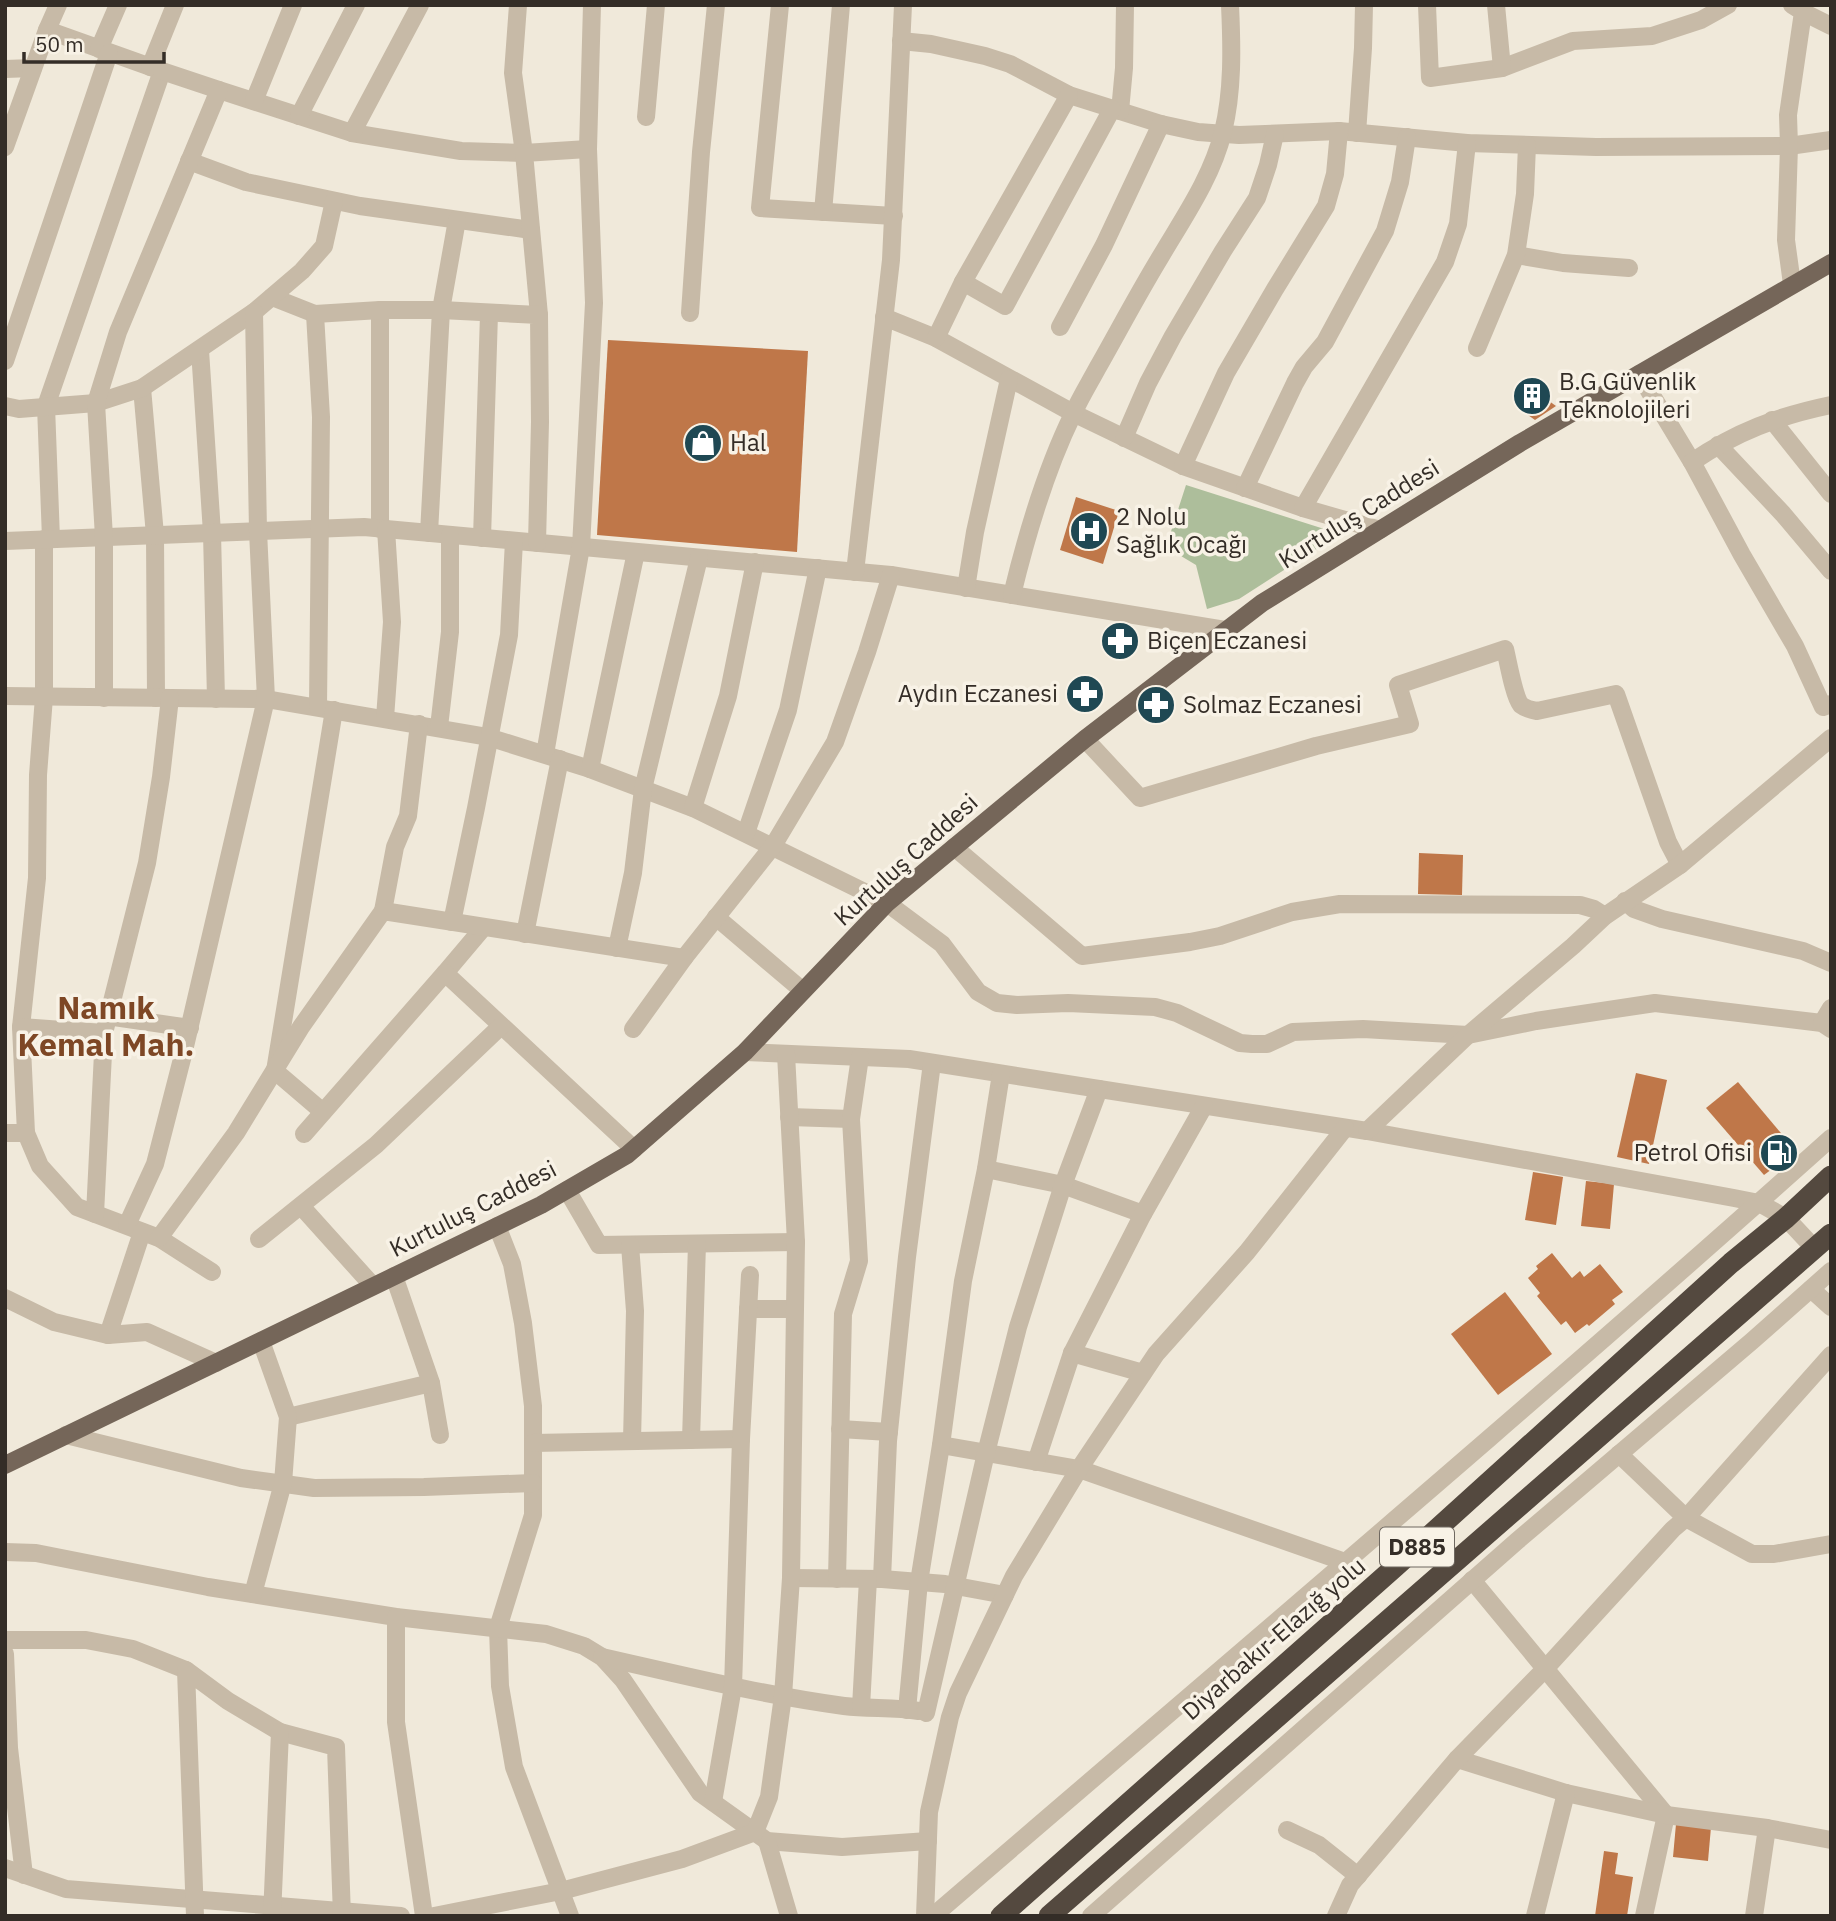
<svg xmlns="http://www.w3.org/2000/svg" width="1836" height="1921" viewBox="0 0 1836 1921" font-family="'IBM Plex Sans',sans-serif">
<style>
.green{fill:#adbe9b}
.building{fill:#bf7749}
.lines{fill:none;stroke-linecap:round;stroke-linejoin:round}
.minor{stroke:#c7baa7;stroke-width:18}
.major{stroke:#756659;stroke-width:18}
.highway{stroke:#54493f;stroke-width:21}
.labels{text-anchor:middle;stroke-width:7;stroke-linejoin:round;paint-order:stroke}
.shield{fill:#f8f2e6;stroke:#6f6860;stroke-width:2}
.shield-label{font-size:23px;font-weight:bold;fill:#342d27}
.poi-label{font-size:24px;fill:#342d27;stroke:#f8f2e6;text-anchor:start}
.street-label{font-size:24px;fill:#342d27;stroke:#f8f2e6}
.district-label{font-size:32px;font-weight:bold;fill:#7e4725;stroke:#f8f2e6}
</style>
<rect width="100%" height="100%" fill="#f0e9da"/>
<polygon class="green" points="1186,485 1340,534 1239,599 1207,609 1196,565 1166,547"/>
<g class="building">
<polygon points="608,340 808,351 797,552 597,535"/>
<polygon points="1528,386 1556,406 1535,420 1515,406"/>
<polygon points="1076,497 1119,511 1103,564 1060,550"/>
<polygon points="1419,853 1463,855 1462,895 1418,894"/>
<polygon points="1636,1073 1667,1080 1649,1164 1617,1157"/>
<polygon points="1738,1082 1796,1151 1764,1175 1706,1108"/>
<polygon points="1533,1172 1563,1177 1556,1225 1525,1220"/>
<polygon points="1586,1181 1614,1184 1610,1229 1581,1226"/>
<polygon points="1552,1253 1572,1278 1580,1271 1584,1277 1600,1264 1623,1292 1612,1300 1615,1304 1589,1326 1587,1324 1575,1333 1566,1321 1561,1325 1537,1296 1540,1293 1528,1278 1538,1269 1536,1266"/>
<polygon points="1505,1292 1552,1354 1498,1395 1451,1334"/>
<polygon points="1676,1824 1711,1827 1708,1861 1673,1857"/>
<polygon points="1604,1851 1618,1853 1615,1874 1633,1877 1627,1916 1595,1916"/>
</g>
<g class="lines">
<g class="minor">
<polyline points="780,5 760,208 894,216"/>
<polyline points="1427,5 1430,78 1502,68 1573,41 1652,36 1701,20 1728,5"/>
<polyline points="1496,5 1502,68"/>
<polyline points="1803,12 1831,26"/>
<polyline points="47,30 162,71 46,406 51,539"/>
<polyline points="901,41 931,44 985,56 1010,64 1069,95 1161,124 1198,132 1239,135 1339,131 1467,143 1596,147 1789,146 1831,140"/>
<polyline points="99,49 118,5"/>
<polyline points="150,67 175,5"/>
<polyline points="5,69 33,68"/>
<polyline points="219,90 352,133 461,151 524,153 513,73 518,5"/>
<polyline points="254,101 293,5"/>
<polyline points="1120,111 1124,68 1125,5"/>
<polyline points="299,116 356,5"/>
<polyline points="646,117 656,5"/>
<polyline points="352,133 420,5"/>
<polyline points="1357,133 1363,48 1364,5"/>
<polyline points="5,147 47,30 58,5"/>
<polyline points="189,161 246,182 360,206 531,230"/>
<polyline points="823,212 841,5"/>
<polyline points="1516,255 1563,263 1629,268"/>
<polyline points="963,282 1005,306 1112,109"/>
<polyline points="1792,284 1786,240 1789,146 1788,115 1803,12 1792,5"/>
<polyline points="272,297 315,314"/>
<polyline points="380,310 380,529"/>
<polyline points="690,313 701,152 716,5"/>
<polyline points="539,315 524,153 588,149"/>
<polyline points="884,317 936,338 1073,413 1183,466 1303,508 1380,530"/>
<polyline points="1060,327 1104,245 1161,124"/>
<polyline points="936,338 963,282 1069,95"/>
<polyline points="1477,348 1516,255 1525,194 1527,145"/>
<polyline points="200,350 212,533 216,699"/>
<polyline points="5,361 109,53"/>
<polyline points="1639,374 1692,462 1742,555 1795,646 1823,707 1831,704"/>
<polyline points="142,388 155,535 156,698"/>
<polyline points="5,406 19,409 96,403 142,388 254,312 302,271 324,246 334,201"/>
<polyline points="1772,420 1831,494"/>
<polyline points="1124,438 1148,383 1173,336 1223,251 1257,198 1268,165 1275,134"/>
<polyline points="1718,445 1783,514 1831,571"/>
<path d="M1692,462C1736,432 1778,416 1831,405"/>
<polyline points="1183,466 1226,373 1275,289 1326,206 1335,174 1339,131"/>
<polyline points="1245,488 1295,383 1304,367 1325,342 1385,231 1400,182 1407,137"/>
<polyline points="1303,508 1445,262 1458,224 1467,143"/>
<polyline points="429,533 441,310 457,220"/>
<polyline points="482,538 489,314"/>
<polyline points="44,539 44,697 38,775 37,878 21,1027 26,1133 40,1166 77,1207 159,1238 212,1272"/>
<polyline points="5,541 364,527 891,575 1225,630"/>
<polyline points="855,572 891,260 903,5"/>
<polyline points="966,588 975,532 1009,379"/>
<path d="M1012,595C1027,533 1045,471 1073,414C1080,398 1090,382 1098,367C1119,330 1139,292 1161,256C1184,217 1212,177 1223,132C1233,91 1232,48 1230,5"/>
<polyline points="5,696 266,699 488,737 590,769 693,808 887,903 942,944 978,992 997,1003 1017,1005 1068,1003 1155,1007 1177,1013 1240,1043 1252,1044 1267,1044 1293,1032 1363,1029 1468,1035 1536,1021 1655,1003 1822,1023 1831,1029"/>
<polyline points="104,698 104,537 96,403 118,332 219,90 162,71"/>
<polyline points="318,707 321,417 315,314 380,310 441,310 539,315 540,422 537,543"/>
<polyline points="385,718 392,622 386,529"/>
<polyline points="439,727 450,632 450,535"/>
<path d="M1085,739L1140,798L1316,746L1410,724L1398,685L1505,649C1508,661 1514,697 1521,705C1526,709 1531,710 1537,711L1616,694L1668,842L1680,865"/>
<polyline points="545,754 581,547 594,303 588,149 592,5"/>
<polyline points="590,769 636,552"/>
<polyline points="693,808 728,696 755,562"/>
<polyline points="746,833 788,710 818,568"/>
<polyline points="954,847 1082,956 1190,942 1220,936 1292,912 1340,904 1580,905 1594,909 1605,916"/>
<polyline points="1625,901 1634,909 1662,919 1803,951 1831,963"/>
<polyline points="383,911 395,847 408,816 419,724"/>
<polyline points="716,917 803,991"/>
<polyline points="452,922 476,808 509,635 514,541"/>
<polyline points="525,934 560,759"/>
<polyline points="617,948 633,873 643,789 699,558"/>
<polyline points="684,958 773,846 835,742 867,652 891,575"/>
<polyline points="445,973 483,928"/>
<polyline points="107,1016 190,1028"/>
<polyline points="1822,1023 1831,1008"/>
<polyline points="21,1027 104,1033"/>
<polyline points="745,1052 909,1059 1367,1131 1734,1198 1759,1203 1786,1218 1814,1248"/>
<polyline points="323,1112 275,1071 334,710"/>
<polyline points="789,1117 851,1119"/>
<polyline points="1367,1131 1468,1035 1573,946 1605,916 1680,865 1831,738"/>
<polyline points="5,1133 26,1133"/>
<polyline points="304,1134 445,973 634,1149"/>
<polyline points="986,1169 1063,1185 1143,1214"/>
<polyline points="567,1190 599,1245 796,1242"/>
<polyline points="301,1206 373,1286"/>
<polyline points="95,1214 104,1033 147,863 161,777 170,698"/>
<polyline points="127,1225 155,1164 183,1055 266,699 258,531 254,312"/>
<polyline points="497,1226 512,1264 523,1323 533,1406 533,1515 498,1628 500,1686 514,1767 570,1916"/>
<polyline points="159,1238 236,1133 301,1027 383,911 684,958 633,1029"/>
<polyline points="259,1239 376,1145 501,1026"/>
<polyline points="630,1245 635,1311 632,1441"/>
<polyline points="1811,1289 1831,1307"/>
<polyline points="5,1298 54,1322 108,1335 147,1332 216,1363"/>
<polyline points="748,1309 795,1309"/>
<polyline points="108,1335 142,1232"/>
<polyline points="1072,1353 1143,1373"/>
<polyline points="431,1383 440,1435"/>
<polyline points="288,1417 431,1383 394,1276"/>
<polyline points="840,1429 889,1432"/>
<polyline points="66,1435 241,1478 314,1488 424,1487 533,1483"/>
<polyline points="691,1440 697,1244"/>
<polyline points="533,1443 741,1439"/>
<polyline points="941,1445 1079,1469 1345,1562"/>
<polyline points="1619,1454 1686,1518 1752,1554 1774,1554 1831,1544"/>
<polyline points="1036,1462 1072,1353 1143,1214 1204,1106"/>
<polyline points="5,1552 36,1553 208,1587 396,1617 546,1634 584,1646 602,1657 623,1680 700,1793 767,1841 842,1847 928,1841"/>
<polyline points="791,1578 882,1579 945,1584 1005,1595"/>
<polyline points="837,1579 843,1314 859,1261 851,1119 860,1057"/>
<polyline points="882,1579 888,1441 907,1257 932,1063"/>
<polyline points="1472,1580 1666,1815 1644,1916"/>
<polyline points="253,1594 283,1483 288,1417 261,1341"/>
<polyline points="396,1617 396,1722 424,1916"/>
<polyline points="5,1640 86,1640 133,1649 186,1670"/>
<polyline points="5,1654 9,1748 24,1875"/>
<path d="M602,1657C682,1675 762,1695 844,1706C869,1709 894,1707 919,1711"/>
<polyline points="861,1707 868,1579"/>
<polyline points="907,1710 919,1582 941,1445 963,1281 986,1169 1001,1074"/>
<polyline points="926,1713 986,1453 1018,1327 1063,1185 1099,1089"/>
<polyline points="1457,1759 1566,1793 1666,1815 1767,1828 1831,1840"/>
<polyline points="713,1802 733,1687 741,1439 750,1275"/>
<polyline points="1287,1830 1319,1845 1358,1876"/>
<polyline points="767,1841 789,1916"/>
<polyline points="5,1868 66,1889 401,1916"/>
<polyline points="195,1916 186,1670 228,1701 280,1732 336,1747 342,1916"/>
<polyline points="272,1916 280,1732"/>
<polyline points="434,1916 561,1891 682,1859 755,1832 769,1797 783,1696 791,1578 796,1242 786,1054"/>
<polyline points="925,1916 929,1812 950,1717 958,1693 1014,1576 1079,1469 1156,1354 1247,1252 1345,1128"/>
<path d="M933,1916C1233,1658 1536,1402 1831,1138"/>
<polyline points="1091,1916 1517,1541 1752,1341 1831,1271"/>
<polyline points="1336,1916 1350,1885 1457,1759 1545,1669 1673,1529 1686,1518 1831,1355"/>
<polyline points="1535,1916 1566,1793"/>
<polyline points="1754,1916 1767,1828"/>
</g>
<polyline class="major" points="5,1465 541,1205 627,1155 745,1052 887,903 1085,739 1262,603 1520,443 1831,263"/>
<g class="highway">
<polyline points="1001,1916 1395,1567 1731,1263 1786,1218 1831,1176"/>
<polyline points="1049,1916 1831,1234"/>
</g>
</g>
<defs>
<symbol id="building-disc" viewBox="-11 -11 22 22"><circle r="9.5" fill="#1f4853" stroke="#f8f2e6"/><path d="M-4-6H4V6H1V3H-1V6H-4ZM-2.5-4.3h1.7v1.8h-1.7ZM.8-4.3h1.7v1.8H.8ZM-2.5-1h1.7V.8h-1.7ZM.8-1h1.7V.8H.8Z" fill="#fff"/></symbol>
<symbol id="shop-disc" viewBox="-11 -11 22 22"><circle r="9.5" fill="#1f4853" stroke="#f8f2e6"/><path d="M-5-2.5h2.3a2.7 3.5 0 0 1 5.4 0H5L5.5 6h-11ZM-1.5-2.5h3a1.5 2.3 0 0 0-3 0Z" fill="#fff"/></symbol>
<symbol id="hospital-disc" viewBox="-11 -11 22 22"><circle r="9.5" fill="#1f4853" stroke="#f8f2e6"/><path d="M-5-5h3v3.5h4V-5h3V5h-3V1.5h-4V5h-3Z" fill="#fff"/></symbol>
<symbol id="pharmacy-disc" viewBox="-11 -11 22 22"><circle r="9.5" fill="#1f4853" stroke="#f8f2e6"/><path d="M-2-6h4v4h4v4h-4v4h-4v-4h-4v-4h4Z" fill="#fff"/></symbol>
<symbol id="fuel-disc" viewBox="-11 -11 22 22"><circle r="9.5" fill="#1f4853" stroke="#f8f2e6"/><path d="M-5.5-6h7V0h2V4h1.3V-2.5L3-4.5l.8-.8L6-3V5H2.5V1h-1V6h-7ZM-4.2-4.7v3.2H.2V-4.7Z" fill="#fff"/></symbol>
</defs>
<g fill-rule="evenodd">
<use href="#building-disc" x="1510" y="374" width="44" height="44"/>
<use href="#shop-disc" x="681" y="421" width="44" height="44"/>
<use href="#hospital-disc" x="1067" y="509" width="44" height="44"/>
<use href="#pharmacy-disc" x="1098" y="619" width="44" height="44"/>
<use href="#pharmacy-disc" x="1063" y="672" width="44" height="44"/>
<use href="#pharmacy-disc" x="1134" y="683" width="44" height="44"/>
<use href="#fuel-disc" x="1757" y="1131" width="44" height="44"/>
</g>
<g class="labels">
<rect class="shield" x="1380" y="1527.5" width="74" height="39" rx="5"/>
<g class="shield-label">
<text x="1417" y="1555">D885</text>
</g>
<g class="poi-label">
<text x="1559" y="390">B.G Güvenlik<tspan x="1559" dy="28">Teknolojileri</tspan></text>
<text x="730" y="451">Hal</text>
<text x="1116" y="525">2 Nolu<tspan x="1116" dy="28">Sağlık Ocağı</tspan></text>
<text x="1147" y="649">Biçen Eczanesi</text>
<text x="1058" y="702" text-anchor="end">Aydın Eczanesi</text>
<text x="1183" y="713">Solmaz Eczanesi</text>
<text x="1752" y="1161" text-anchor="end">Petrol Ofisi</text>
</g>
<g class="street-label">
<text transform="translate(1359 514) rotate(-32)" y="8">Kurtuluş Caddesi</text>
<text transform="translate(906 860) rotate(-42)" y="8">Kurtuluş Caddesi</text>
<text transform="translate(473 1209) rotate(-27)" y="8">Kurtuluş Caddesi</text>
<text transform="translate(1274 1639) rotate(-41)" y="8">Diyarbakır-Elazığ yolu</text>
</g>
<g class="district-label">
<text x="106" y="1019">Namık<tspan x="106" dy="37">Kemal Mah.</tspan></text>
</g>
</g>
<rect width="1836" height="1921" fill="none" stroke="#342d27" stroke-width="14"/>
<path d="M24 52v10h140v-10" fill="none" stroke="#342d27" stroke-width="3.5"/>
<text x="35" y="52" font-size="21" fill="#342d27" stroke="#f8f2e6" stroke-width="5" paint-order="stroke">50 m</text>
</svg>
